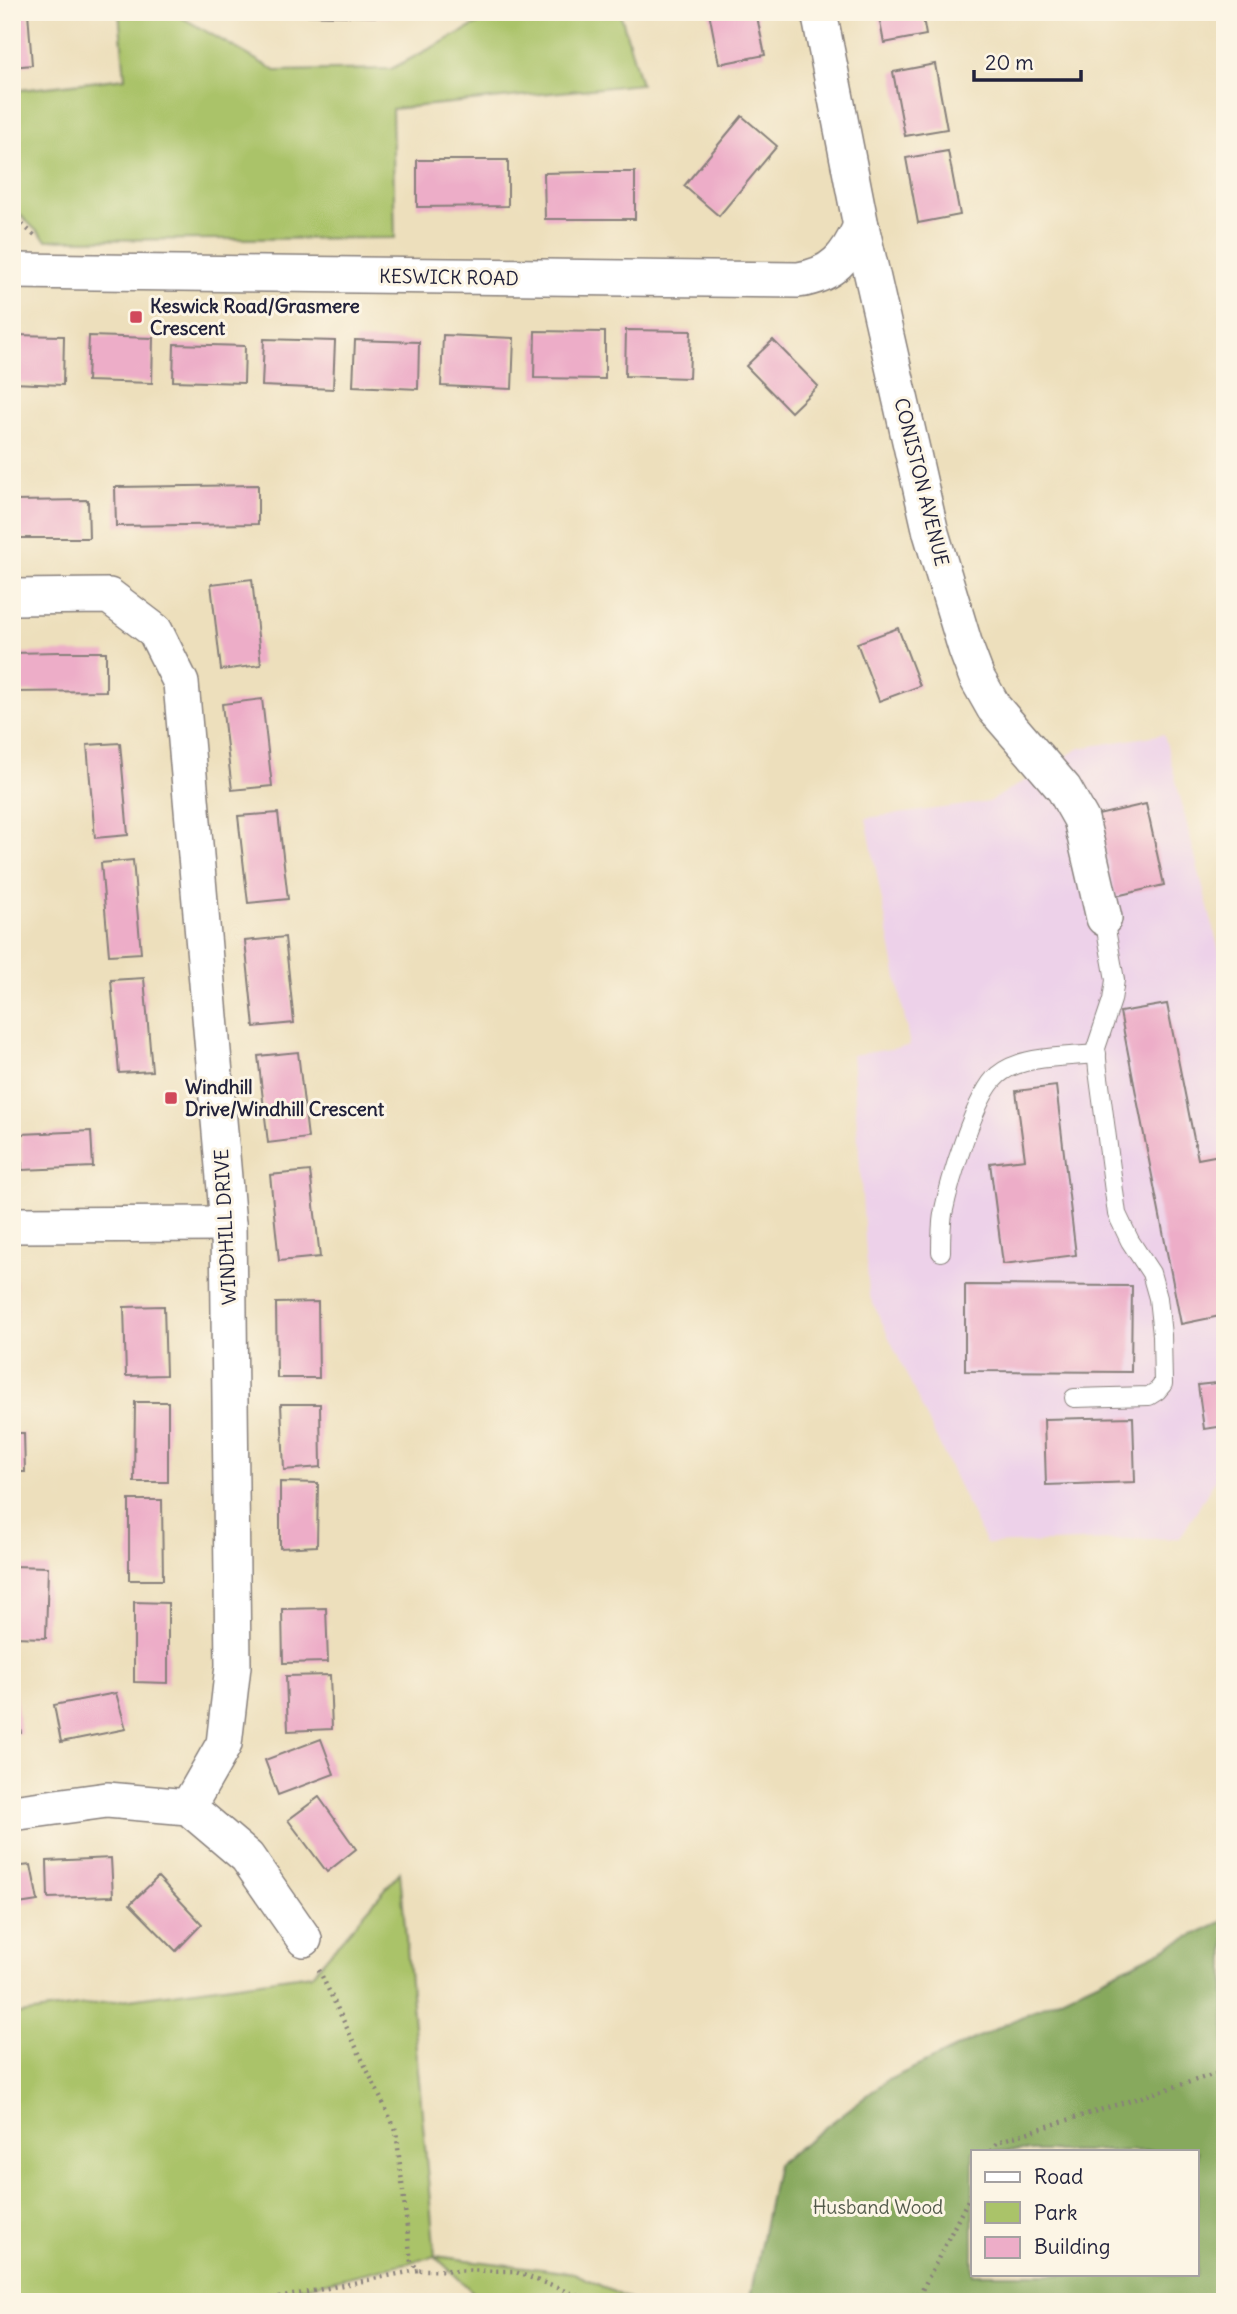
<svg xmlns="http://www.w3.org/2000/svg" width="1237" height="2314" viewBox="0 0 1237 2314" font-family="Delius,sans-serif">
<style>
.built{fill:#edd1e9}
.green{fill:#aac369;stroke:#667252;stroke-width:2}
.forest{fill:#87a95d;stroke:#54664c;stroke-width:2;fill-rule:evenodd}
.building{fill:#edadc8}
.lines{fill:none;stroke-linecap:round;stroke-linejoin:round}
.service-casing{stroke:#88807c;stroke-width:20}
.minor-casing{stroke:#88807c;stroke-width:38}
.path{stroke:#88807c;stroke-width:4.5;stroke-dasharray:2 5;stroke-linecap:butt}
.service{stroke:#fff;stroke-width:18}
.minor{stroke:#fff;stroke-width:35}
.poi-dot{fill:#d1495b;stroke:#fcf5e5;stroke-width:2.5}
.labels{text-anchor:middle;stroke-width:6;stroke-linejoin:round;paint-order:stroke}
.street-label{font-size:19px;fill:#22223b;stroke:#fcf5e5}
.poi-label{font-size:19px;font-weight:bold;fill:#22223b;stroke:#fcf5e5;text-anchor:start}
.park-label{font-size:19px;fill:#525a4b;stroke:#fcf5e5}
</style>
<rect width="100%" height="100%" fill="#fcf5e5"/>
<filter id="ink" filterUnits="userSpaceOnUse"><feTurbulence type="fractalNoise" baseFrequency=".0143" numOctaves="2"/><feDisplacementMap in="SourceGraphic" scale="14" xChannelSelector="R" yChannelSelector="G"/><feConvolveMatrix kernelMatrix="1 2 1 2 8 2 1 2 1" color-interpolation-filters="sRGB"/></filter>
<filter id="wash" filterUnits="userSpaceOnUse"><feTurbulence type="fractalNoise" baseFrequency=".00686" numOctaves="4" result="noise"/><feDisplacementMap in="SourceGraphic" scale="28" xChannelSelector="R" yChannelSelector="G"/><feGaussianBlur stdDeviation="1.57" result="paint"/><feColorMatrix in="noise" values="0 0 0 0 0 0 0 0 0 0 0 0 0 0 0 0 0 1.4 0 .05"/><feComposite in="paint" operator="in"/></filter>
<g filter="url(#wash)">
<rect width="100%" height="100%" fill="#eddfbc"/>
<polygon class="built" points="1164,734 1225,974 1225,1464 1180,1538 986,1544 869,1295 852,1055 910,1046 866,818 989,802 1080,748"/>
<g class="green">
<polygon points="119,12 172,12 276,71 391,69 500,12 620,12 641,84 392,109 395,238 46,240 12,207 12,91 125,78"/>
<polygon points="400,1872 435,2256 574,2273 635,2302 483,2302 435,2256 244,2302 12,2302 12,2015 312,1974"/>
</g>
<path class="forest" d="M1225,1920V2302H749L777,2164L886,2081ZM973,2151H1197V2274H973Z"/>
<g id="blocks">
<g class="building">
<polygon points="12,12 28,12 32,65 12,67"/>
<polygon points="295,12 392,12 392,17 295,15"/>
<polygon points="709,12 756,12 765,55 719,64"/>
<polygon points="878,12 922,12 926,35 884,43"/>
<polygon points="935,64 947,129 905,136 893,72"/>
<polygon points="742,116 777,146 719,216 684,186"/>
<polygon points="948,151 960,215 918,223 906,158"/>
<polygon points="417,160 508,160 508,206 417,207"/>
<polygon points="590,172 635,172 635,219 545,219 544,173"/>
<polygon points="626,330 691,331 689,378 625,376"/>
<polygon points="535,331 605,332 605,379 534,378"/>
<polygon points="12,335 64,336 63,385 12,383"/>
<polygon points="443,335 514,338 512,389 441,386"/>
<polygon points="89,336 153,338 152,383 87,381"/>
<polygon points="264,339 335,341 333,389 262,386"/>
<polygon points="355,340 419,342 418,389 353,386"/>
<polygon points="773,340 818,386 791,412 746,366"/>
<polygon points="174,344 245,346 244,383 173,381"/>
<polygon points="258,485 258,524 116,526 115,487"/>
<polygon points="88,500 89,538 12,538 12,501"/>
<polygon points="252,579 261,665 221,670 211,584"/>
<polygon points="898,628 920,686 879,701 857,643"/>
<polygon points="59,652 106,652 106,691 12,692 12,653"/>
<polygon points="262,699 272,786 232,790 222,704"/>
<polygon points="120,743 128,835 95,838 87,745"/>
<polygon points="1146,804 1164,885 1116,896 1098,815"/>
<polygon points="278,813 288,899 248,903 238,816"/>
<polygon points="133,860 141,953 109,955 101,863"/>
<polygon points="285,937 294,1023 254,1027 245,941"/>
<polygon points="144,978 152,1071 119,1073 111,980"/>
<polygon points="1167,1004 1198,1159 1225,1154 1225,1315 1181,1324 1120,1012"/>
<polygon points="298,1052 308,1138 268,1143 258,1056"/>
<polygon points="1056,1086 1076,1255 1003,1264 990,1163 1025,1159 1016,1091"/>
<polygon points="91,1131 93,1167 22,1170 21,1134"/>
<polygon points="310,1171 320,1257 279,1261 270,1175"/>
<polygon points="12,1280 16,1280 17,1316 12,1316"/>
<polygon points="965,1285 1132,1286 1131,1372 965,1371"/>
<polygon points="318,1302 319,1378 277,1378 276,1303"/>
<polygon points="164,1306 166,1375 126,1376 124,1307"/>
<polygon points="1225,1382 1225,1426 1204,1429 1198,1385"/>
<polygon points="135,1402 168,1402 168,1482 134,1482"/>
<polygon points="281,1404 320,1404 321,1467 284,1470"/>
<polygon points="1133,1417 1135,1482 1046,1485 1044,1419"/>
<polygon points="12,1433 24,1433 25,1472 12,1472"/>
<polygon points="280,1482 318,1483 317,1546 280,1548"/>
<polygon points="129,1500 162,1500 163,1580 129,1580"/>
<polygon points="12,1566 48,1567 46,1638 12,1637"/>
<polygon points="134,1602 168,1603 168,1683 134,1682"/>
<polygon points="326,1608 328,1662 283,1663 282,1609"/>
<polygon points="330,1675 332,1729 288,1731 286,1676"/>
<polygon points="12,1685 14,1685 21,1733 12,1735"/>
<polygon points="116,1693 126,1729 61,1742 54,1705"/>
<polygon points="321,1739 334,1774 278,1795 265,1760"/>
<polygon points="319,1797 356,1849 327,1872 288,1820"/>
<polygon points="111,1858 113,1896 48,1898 47,1861"/>
<polygon points="31,1865 38,1901 12,1905 12,1867"/>
<polygon points="158,1877 202,1924 176,1951 130,1904"/>
</g>
</g>
</g>
<g filter="url(#ink)">
<use href="#blocks" fill-opacity="0" stroke="#88807c" stroke-width="2"/>
<g class="lines">
<defs>
<g id="service">
<path d="M941,1252C941,1239 941,1226 943,1214C949,1184 975,1094 998,1075C1021,1055 1068,1057 1097,1054"/>
<polyline points="1074,1398 1149,1396 1157,1391 1163,1384 1162,1335 1158,1298 1151,1273 1130,1241 1117,1214 1098,1070 1096,1048 1112,1000 1115,980 1104,918"/>
</g>
<g id="minor">
<polyline points="819,12 861,226 931,533 966,649 977,678 994,708 1064,789 1081,819 1104,918"/>
<path d="M12,271L798,280C833,275 847,257 861,226"/>
<polyline points="12,597 109,596 155,631 181,683 228,1224 233,1666 224,1744 188,1807"/>
<polyline points="12,1225 228,1224"/>
<polyline points="12,1813 107,1800 188,1807 247,1857 304,1939"/>
</g>
</defs>
<use href="#service" class="service-casing"/>
<use href="#minor" class="minor-casing"/>
<g class="path">
<polyline points="12,215 35,236"/>
<polyline points="319,1970 396,2130 411,2262 419,2270 513,2271 594,2302"/>
<polyline points="992,2151 997,2142 1225,2071"/>
<polyline points="30,2302 35,2300 47,2302"/>
<polyline points="258,2302 418,2270"/>
<polyline points="916,2302 973,2190"/>
</g>
<use href="#service" class="service"/>
<use href="#minor" class="minor"/>
</g>
</g>
<g class="poi-dot">
<rect x="129" y="310" width="14" height="14" rx="3.5"/>
<rect x="164" y="1091" width="14" height="14" rx="3.5"/>
</g>
<g class="labels">
<g class="street-label">
<text transform="translate(449 277) rotate(1)" y="7">KESWICK ROAD</text>
<text transform="translate(922 482) rotate(76)" y="7">CONISTON AVENUE</text>
<text transform="translate(225 1227) rotate(-93)" y="7">WINDHILL DRIVE</text>
</g>
<g class="poi-label">
<text x="150" y="313">Keswick Road/Grasmere<tspan x="150" dy="22">Crescent</tspan></text>
<text x="185" y="1094">Windhill<tspan x="185" dy="22">Drive/Windhill Crescent</tspan></text>
</g>
<g class="park-label">
<text x="878" y="2214">Husband Wood</text>
</g>
</g>
<rect width="1237" height="2314" fill="none" stroke="#fcf5e5" stroke-width="42"/>
<rect x="971" y="2150" width="228" height="126" fill="#fcf5e5" stroke="#a5a1a1" stroke-width="2"/>
<rect x="985" y="2172" width="35" height="10" fill="#ffffff" stroke="#a5a1a1" stroke-width="2"/>
<text x="1034" y="2184" font-size="21" fill="#22223b">Road</text>
<rect x="985" y="2202" width="35" height="21" fill="#aac369" stroke="#a5a1a1" stroke-width="2"/>
<text x="1034" y="2220" font-size="21" fill="#22223b">Park</text>
<rect x="985" y="2237" width="35" height="21" fill="#edadc8" stroke="#a5a1a1" stroke-width="2"/>
<text x="1034" y="2254" font-size="21" fill="#22223b">Building</text>
<path d="M974 70v10h107v-10" fill="none" stroke="#22223b" stroke-width="3.5"/>
<text x="985" y="70" font-size="21" fill="#22223b" stroke="#fcf5e5" stroke-width="5" paint-order="stroke">20 m</text>
</svg>
